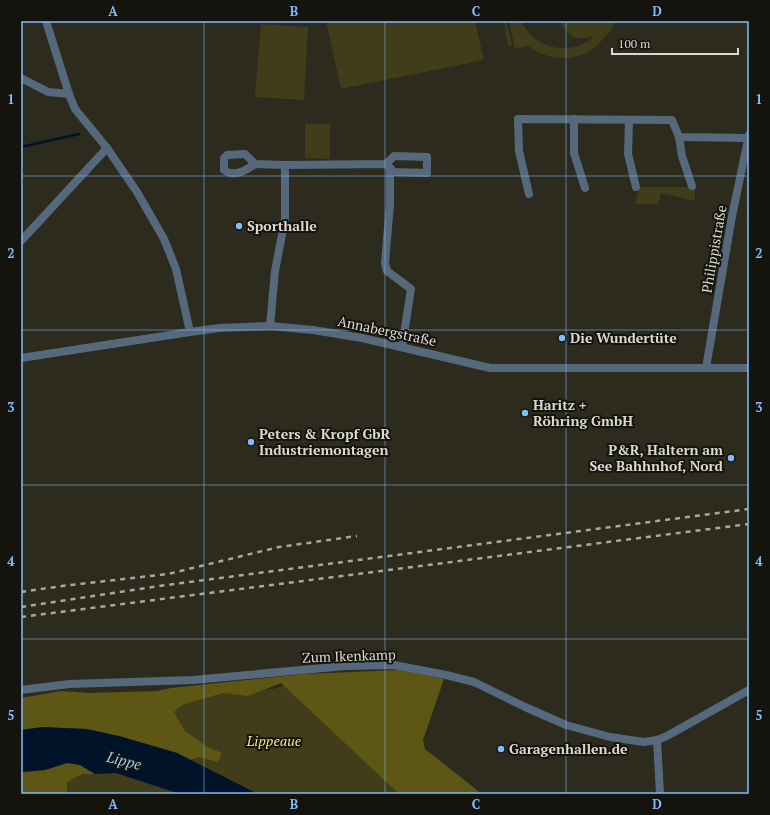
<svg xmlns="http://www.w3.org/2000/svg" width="770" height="815" viewBox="0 0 770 815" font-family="'PT Serif',serif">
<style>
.green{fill:#413c19}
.forest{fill:#5e5614}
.water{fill:#001328}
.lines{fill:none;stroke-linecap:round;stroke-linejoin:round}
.stream{stroke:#001328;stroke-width:2.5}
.minor{stroke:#56697c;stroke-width:8}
.rail{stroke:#a9a89e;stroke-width:2.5;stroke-dasharray:5 5;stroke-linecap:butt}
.grid{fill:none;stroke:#80bdfa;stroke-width:1;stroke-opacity:0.55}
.poi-dot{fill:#80bdfa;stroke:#14130d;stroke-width:1.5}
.labels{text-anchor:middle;stroke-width:4;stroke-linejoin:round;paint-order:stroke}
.poi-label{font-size:14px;font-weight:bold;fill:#dbdad1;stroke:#14130d;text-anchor:start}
.street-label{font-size:14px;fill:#dbdad1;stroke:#14130d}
.park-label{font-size:14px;font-style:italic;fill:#f2e68a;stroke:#14130d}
.water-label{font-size:15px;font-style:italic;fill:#96c9fd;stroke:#14130d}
.neatline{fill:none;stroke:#80bdfa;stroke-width:1.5}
.grid-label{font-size:13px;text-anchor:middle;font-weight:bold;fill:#80bdfa}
</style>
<rect width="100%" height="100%" fill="#2d2b1e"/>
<g class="green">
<polygon points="326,21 475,21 484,60 341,89"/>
<polygon points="504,21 506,21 512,45 508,46"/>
<path d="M509,21H521C534,48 570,58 593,37L592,36C579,42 567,36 561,23L567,21H615C613,28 608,34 603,39C584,63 551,63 528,46L515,49Z"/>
<polygon points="261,24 308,27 304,100 255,97"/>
<polygon points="305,124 330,124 330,159 305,158"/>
<polygon points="639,187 695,187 695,201 661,193 658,204 635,204"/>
<polygon points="284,685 401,794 21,794 21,707 273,689"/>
</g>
<g class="forest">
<polygon points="399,670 444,679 423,740 425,749 482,794 399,794 281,683 248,696 223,693 182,705 174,712 184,730 206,746 222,753 218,762 198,757 191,760 177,753 119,736 43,727 21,730 21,698 61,691 89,693 157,691 171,688 305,674"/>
<polygon points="67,763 80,765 95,774 82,774 67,782 67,792 65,794 21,794 21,772 45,770"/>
</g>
<polygon class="water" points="43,727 87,729 119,736 177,753 258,794 180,794 116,773 95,774 80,765 67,763 45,770 21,772 21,730"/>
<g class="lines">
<polyline class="stream" points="21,147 79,134"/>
<g class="minor">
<polyline points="46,21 69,94 75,109 107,148 137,192 164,239 176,269 190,332"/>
<polyline points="21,78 48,92 69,94"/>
<polyline points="574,119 574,153 585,188"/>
<polyline points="629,121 628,154 636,187"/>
<polyline points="679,137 682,156 692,186"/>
<path d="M255,164C247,170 234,178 224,170V158L227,155L245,154L255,164L285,165"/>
<polyline points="390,168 390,204 385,263 387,271 411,289 402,347"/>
<polyline points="529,194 519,151 518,119 672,120 679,137 748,138"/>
<polyline points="21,241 107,148"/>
<polyline points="270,326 275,271 285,219 285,165 386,164 394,172 427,173 427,157 394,156 386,164"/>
<polyline points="21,358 190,332 219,328 270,326 313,330 362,338 490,368 749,368"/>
<polyline points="706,368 732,216 749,135"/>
<polyline points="21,690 69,684 193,680 345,666 394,665 446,675 474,682 525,707 566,725 610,737 644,742 657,740 667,736 749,690"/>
<polyline points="657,740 660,794"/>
</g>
<g class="rail">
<polyline points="21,592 62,586 168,574 279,547 357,536"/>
<polyline points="21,607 159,586 749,509"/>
<polyline points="21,617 749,524"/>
</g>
</g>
<path class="grid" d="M204,21V794M385,21V794M566,21V794M21,176H749M21,330H749M21,485H749M21,639H749"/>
<g class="poi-dot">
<circle cx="239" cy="226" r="4"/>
<circle cx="562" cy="338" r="4"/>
<circle cx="525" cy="413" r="4"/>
<circle cx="251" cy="442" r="4"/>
<circle cx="731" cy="458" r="4"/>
<circle cx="501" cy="749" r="4"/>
</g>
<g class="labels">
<g class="poi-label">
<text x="247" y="231">Sporthalle</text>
<text x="570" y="343">Die Wundertüte</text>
<text x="533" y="410">Haritz +<tspan x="533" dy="16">Röhring GmbH</tspan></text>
<text x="259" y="439">Peters &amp; Kropf GbR<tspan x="259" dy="16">Industriemontagen</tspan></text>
<text x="723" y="455" text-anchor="end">P&amp;R, Haltern am<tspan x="723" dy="16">See Bahhnhof, Nord</tspan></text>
<text x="509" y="754">Garagenhallen.de</text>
</g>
<g class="street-label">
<text transform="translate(714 249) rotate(-80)" y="5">Philippistraße</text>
<text transform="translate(387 331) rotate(12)" y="5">Annabergstraße</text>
<text transform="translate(349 656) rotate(-2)" y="5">Zum Ikenkamp</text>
</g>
<g class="park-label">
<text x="274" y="746">Lippeaue</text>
</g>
<g class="water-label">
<text transform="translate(124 761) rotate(14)" y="5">Lippe</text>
</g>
</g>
<rect width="770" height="815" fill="none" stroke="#14130d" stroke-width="44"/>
<path d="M612 48v6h126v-6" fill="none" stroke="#dbdad1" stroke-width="2"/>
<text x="618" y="48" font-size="12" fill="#dbdad1" stroke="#14130d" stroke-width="3" paint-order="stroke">100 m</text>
<rect x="22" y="22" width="726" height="771" class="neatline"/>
<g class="grid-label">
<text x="113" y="16">A</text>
<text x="294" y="16">B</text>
<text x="476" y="16">C</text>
<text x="657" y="16">D</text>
<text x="11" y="104">1</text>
<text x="759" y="104">1</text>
<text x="11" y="258">2</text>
<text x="759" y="258">2</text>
<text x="11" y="412">3</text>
<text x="759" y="412">3</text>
<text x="11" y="566">4</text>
<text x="759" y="566">4</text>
<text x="11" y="720">5</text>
<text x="759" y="720">5</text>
<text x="113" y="809">A</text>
<text x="294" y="809">B</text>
<text x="476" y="809">C</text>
<text x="657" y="809">D</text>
</g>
</svg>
